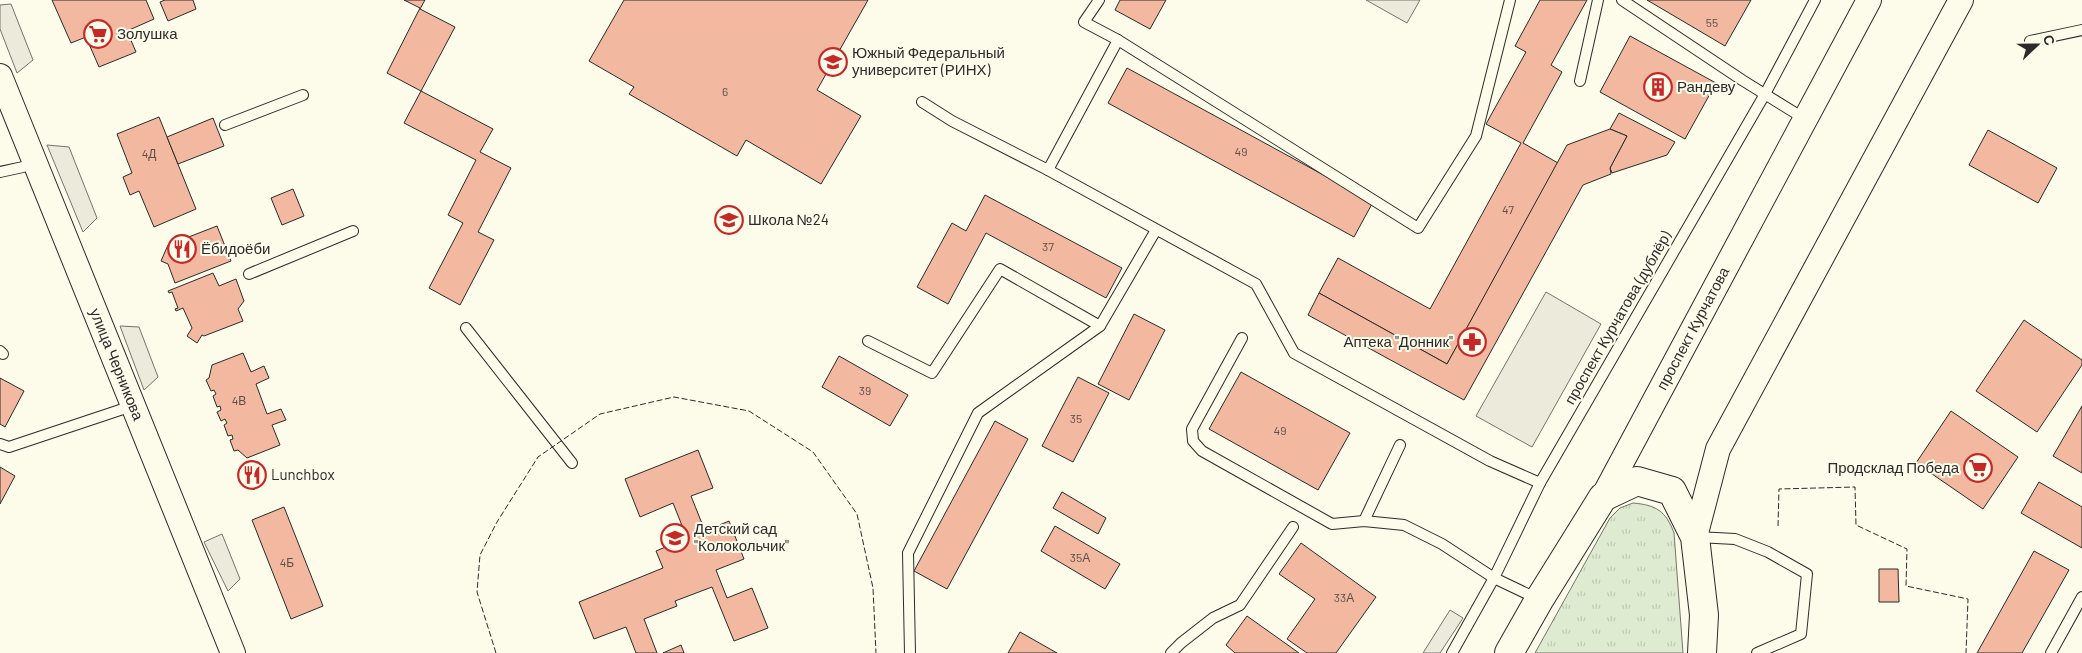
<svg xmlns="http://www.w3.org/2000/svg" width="2082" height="653" viewBox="0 0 2082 653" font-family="Barlow,sans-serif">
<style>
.grass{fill:url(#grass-tufts);stroke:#74746e}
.parking{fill:#eceadb;stroke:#74746e}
.building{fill:#f2b8a0;stroke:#2b2b2b}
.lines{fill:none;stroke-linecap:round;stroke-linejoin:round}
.service-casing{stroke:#2b2b2b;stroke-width:12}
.tertiary-casing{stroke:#2b2b2b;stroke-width:26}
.secondary-casing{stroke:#2b2b2b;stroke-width:30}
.service{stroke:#fdfbea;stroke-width:10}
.tertiary{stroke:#fdfbea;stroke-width:24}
.secondary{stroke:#fdfbea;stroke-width:28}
.fence{stroke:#2b2b2b;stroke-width:1;stroke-dasharray:6 2.5;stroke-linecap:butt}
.labels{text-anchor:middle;stroke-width:4;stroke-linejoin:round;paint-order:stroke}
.number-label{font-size:12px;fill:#5d4e48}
.poi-label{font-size:15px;fill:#2b2b2b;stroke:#fdfbea;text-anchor:start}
.street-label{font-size:15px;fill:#2b2b2b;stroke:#fdfbea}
</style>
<defs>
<pattern id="grass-tufts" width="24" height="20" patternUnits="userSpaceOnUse" patternTransform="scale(1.25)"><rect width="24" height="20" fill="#deebd1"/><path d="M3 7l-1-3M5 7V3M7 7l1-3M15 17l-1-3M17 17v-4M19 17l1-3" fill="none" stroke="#bfcab4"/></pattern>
</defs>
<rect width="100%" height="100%" fill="#fdfbea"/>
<path class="grass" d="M1633,503C1656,505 1666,511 1674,533L1683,653H1535L1610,518L1620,508Z"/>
<g class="parking">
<polygon points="1366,0 1420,0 1407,23"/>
<polygon points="11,4 33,60 17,73 0,29 0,5"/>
<polygon points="47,145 69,147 97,218 83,232"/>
<polygon points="1546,292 1601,324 1532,447 1476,416"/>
<polygon points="120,326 139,327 158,377 144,390"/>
<polygon points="222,534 240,579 228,591 204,542"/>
<polygon points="1450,610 1463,618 1440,653 1423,653"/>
</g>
<g class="building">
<polygon points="52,0 146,0 154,19 127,31 136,52 99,67 86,37 71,43"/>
<polygon points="165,0 193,0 196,9 168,21 160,2"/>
<polygon points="404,0 425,0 420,9 455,27 421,91 493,129 480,152 511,168 478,232 494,240 460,305 429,288 463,223 448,215 476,160 404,123 421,91 387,73 420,8"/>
<polygon points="624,0 868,0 817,90 861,116 821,184 746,140 737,156 629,94 634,87 589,61"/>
<polygon points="1120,0 1166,0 1150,29 1115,10"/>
<polygon points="1540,0 1587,0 1551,65 1562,72 1523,143 1558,163 1447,364 1319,293 1338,258 1430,309 1521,143 1486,124 1526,52 1515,46"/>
<polygon points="1647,0 1751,0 1725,46"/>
<polygon points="1630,36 1716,83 1685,139 1600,92"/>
<polygon points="1127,68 1373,202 1354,237 1108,103"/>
<polygon points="1619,113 1675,142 1667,155 1612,173 1610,168 1627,136 1610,129"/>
<polygon points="159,117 196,209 154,227 139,191 130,195 123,177 132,173 117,134"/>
<polygon points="213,118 224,146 178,164 167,137"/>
<polygon points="1610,129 1627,136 1610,168 1611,174 1583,185 1464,400 1308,315 1319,293 1447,364 1567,145"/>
<polygon points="1988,130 2057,168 2038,203 1969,165"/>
<polygon points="293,189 304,216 282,225 271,198"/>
<polygon points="985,195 1122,268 1106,298 986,233 948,304 917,287 952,223 966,231"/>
<polygon points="217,226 231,261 175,283 168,264 161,261 168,245"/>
<polygon points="213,273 219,286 236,279 244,301 238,309 243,321 204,336 202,335 197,343 187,336 192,328 183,308 176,311 175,309 178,308 172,292 169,293 168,291"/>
<polygon points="1134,314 1165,330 1129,400 1098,384"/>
<polygon points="2024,320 2082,360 2082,365 2037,432 1976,391"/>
<polygon points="243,353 251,372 264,366 269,378 256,384 267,414 281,409 286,420 272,425 280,445 247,458 238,450 234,451 230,440 233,439 232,435 228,436 224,425 227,423 225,419 221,421 217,412 221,410 220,406 217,407 213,396 216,394 214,390 211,391 206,380 209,378 212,365"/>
<polygon points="839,356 908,395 890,426 822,387"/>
<polygon points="1241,372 1350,433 1318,490 1209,429"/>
<polygon points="1078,377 1109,393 1073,462 1042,446"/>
<polygon points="0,378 24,391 5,427 0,424"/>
<polygon points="2082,406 2082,473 2053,456"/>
<polygon points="1951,411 2018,457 1983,509 1916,463"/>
<polygon points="995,421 1028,439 947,589 914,571"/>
<polygon points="698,450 713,488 691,496 705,531 729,521 744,559 716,570 727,598 752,588 768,628 734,641 712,587 675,601 677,606 644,619 657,653 636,653 626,627 594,639 579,602 663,568 656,551 687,538 673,503 640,517 625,479"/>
<polygon points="0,467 15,476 0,504"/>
<polygon points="2039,482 2082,507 2082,548 2021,513"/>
<polygon points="1062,492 1106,518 1098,534 1053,508"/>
<polygon points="284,507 323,606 291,619 252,520"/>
<polygon points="1055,526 1120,564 1105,589 1041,551"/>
<polygon points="1301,543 1376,597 1336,653 1307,653 1287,639 1315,599 1279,574"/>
<polygon points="2034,551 2069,570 2022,653 1977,653"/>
<polygon points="1879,569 1898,569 1899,602 1879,602"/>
<polygon points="1247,616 1299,653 1235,653 1226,645"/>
<polygon points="1020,632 1057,653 1008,653"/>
<polygon points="681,645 684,653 663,653"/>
</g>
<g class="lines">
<defs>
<g id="service">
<polyline points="1622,0 1742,80 1805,119"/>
<polyline points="1118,40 1418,228 1476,136 1510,0"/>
<polyline points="2030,41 2082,30"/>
<polyline points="1580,81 1598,0"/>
<polyline points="922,102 952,121 1048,170 1256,284 1294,353 1490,461 1540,483"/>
<polyline points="225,125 303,95"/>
<polyline points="1048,170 1118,40 1084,22 1099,0"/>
<polyline points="0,172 23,167"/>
<polyline points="249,274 353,231"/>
<polyline points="466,328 572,463"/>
<polyline points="1242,338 1192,429 1193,441 1202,451 1332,524 1364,521 1404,525 1442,544 1494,578 1538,599"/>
<polyline points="868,341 932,373 1000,269 1100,326 1156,230"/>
<polyline points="0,351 3,354"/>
<polyline points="0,444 9,447 123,409"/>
<polyline points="1364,521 1400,445"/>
<polyline points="1697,537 1735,539 1768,552 1807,574 1801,634 1757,653"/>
<polyline points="910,653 908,553 978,413 1100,326"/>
<polyline points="1171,653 1181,643 1213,618 1240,605 1293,527"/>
<polyline points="1452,653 1494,578 1540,483 1765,94 1815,0"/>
<polyline points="2051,653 2082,597"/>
</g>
<g id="tertiary">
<path id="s1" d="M0,76L233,653"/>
<path id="s2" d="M1603,497L1869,0"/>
<polyline points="1695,537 1718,449 1961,0"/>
</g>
<polyline id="secondary" points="1509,653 1539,600 1603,497 1637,481 1672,491 1695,537 1704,615 1702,653"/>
</defs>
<use href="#service" class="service-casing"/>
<use href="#tertiary" class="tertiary-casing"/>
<use href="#secondary" class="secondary-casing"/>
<use href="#service" class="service"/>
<use href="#tertiary" class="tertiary"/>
<use href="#secondary" class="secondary"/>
<g class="fence">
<polyline points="1778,526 1779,489 1855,487 1856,525 1907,549 1906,586 1968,599 1966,653"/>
<polyline points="496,653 477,592 480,555 497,522 538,457 600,414 674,397 749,411 813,452 857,514 873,588 876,653"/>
</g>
</g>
<defs>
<symbol id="supermarket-ring" viewBox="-11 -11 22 22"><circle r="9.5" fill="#fdfbea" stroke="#c62828" stroke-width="1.5"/><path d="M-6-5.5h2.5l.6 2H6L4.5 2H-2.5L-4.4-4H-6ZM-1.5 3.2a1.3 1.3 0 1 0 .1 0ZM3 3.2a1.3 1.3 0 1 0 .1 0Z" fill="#c62828"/></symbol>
<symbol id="university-ring" viewBox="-11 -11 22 22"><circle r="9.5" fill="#fdfbea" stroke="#c62828" stroke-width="1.5"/><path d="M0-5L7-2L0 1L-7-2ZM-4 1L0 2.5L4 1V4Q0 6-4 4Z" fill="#c62828"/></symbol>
<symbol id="building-ring" viewBox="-11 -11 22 22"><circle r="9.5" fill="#fdfbea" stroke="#c62828" stroke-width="1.5"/><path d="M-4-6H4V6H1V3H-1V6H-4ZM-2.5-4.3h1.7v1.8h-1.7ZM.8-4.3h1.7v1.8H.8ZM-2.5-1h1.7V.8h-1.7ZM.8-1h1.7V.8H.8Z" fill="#c62828"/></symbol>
<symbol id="school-ring" viewBox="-11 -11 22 22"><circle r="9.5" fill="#fdfbea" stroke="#c62828" stroke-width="1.5"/><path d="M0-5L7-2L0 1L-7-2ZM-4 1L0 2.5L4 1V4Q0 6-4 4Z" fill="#c62828"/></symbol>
<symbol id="restaurant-ring" viewBox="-11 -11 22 22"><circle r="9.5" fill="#fdfbea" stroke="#c62828" stroke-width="1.5"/><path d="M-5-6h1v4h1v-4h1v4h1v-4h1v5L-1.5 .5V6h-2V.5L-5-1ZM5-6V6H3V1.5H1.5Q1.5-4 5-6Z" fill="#c62828"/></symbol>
<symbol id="pharmacy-ring" viewBox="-11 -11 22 22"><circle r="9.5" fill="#fdfbea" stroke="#c62828" stroke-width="1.5"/><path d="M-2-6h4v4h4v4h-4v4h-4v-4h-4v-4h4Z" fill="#c62828"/></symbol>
</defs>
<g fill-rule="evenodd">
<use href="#supermarket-ring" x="82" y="18" width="32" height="32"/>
<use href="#university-ring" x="817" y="46" width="32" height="32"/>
<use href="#building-ring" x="1642" y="71" width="32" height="32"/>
<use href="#school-ring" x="713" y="204" width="32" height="32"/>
<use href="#restaurant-ring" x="166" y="233" width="32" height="32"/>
<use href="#pharmacy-ring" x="1456" y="326" width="32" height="32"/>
<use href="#supermarket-ring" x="1962" y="452" width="32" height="32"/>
<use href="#restaurant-ring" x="236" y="459" width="32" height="32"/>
<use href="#school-ring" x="659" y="522" width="32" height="32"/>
</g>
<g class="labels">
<g class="number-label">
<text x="1712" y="27">55</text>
<text x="725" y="96">6</text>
<text x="1241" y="156">49</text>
<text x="149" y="158">4Д</text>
<text x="1508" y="214">47</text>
<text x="1048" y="251">37</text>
<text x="865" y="395">39</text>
<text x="239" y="405">4В</text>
<text x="1076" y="423">35</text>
<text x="1280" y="435">49</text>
<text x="1080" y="562">35А</text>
<text x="287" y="567">4Б</text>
<text x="1344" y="602">33А</text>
</g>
<g class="poi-label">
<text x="117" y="39">Золушка</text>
<text x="852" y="58">Южный Федеральный<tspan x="852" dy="17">университет (РИНХ)</tspan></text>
<text x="1677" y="92">Рандеву</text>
<text x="748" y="225">Школа №24</text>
<text x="201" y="254">Ёбидоёби</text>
<text x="1453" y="347" text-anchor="end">Аптека "Донник"</text>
<text x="1959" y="473" text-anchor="end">Продсклад Победа</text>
<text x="271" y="480">Lunchbox</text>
<text x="694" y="534">Детский сад<tspan x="694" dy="17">"Колокольчик"</tspan></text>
</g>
<g class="street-label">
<text transform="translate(1618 318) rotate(-60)" y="5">проспект Курчатова (дублёр)</text>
<text dy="5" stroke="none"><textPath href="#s2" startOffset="191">проспект Курчатова</textPath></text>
<text dy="5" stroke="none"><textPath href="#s1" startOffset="311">улица Черникова</textPath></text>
</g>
</g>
<g transform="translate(2037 45) rotate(68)" stroke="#fdfbea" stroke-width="4" paint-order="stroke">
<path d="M0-4L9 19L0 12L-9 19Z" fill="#2b2b2b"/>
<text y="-8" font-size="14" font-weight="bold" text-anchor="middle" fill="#2b2b2b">С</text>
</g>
</svg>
